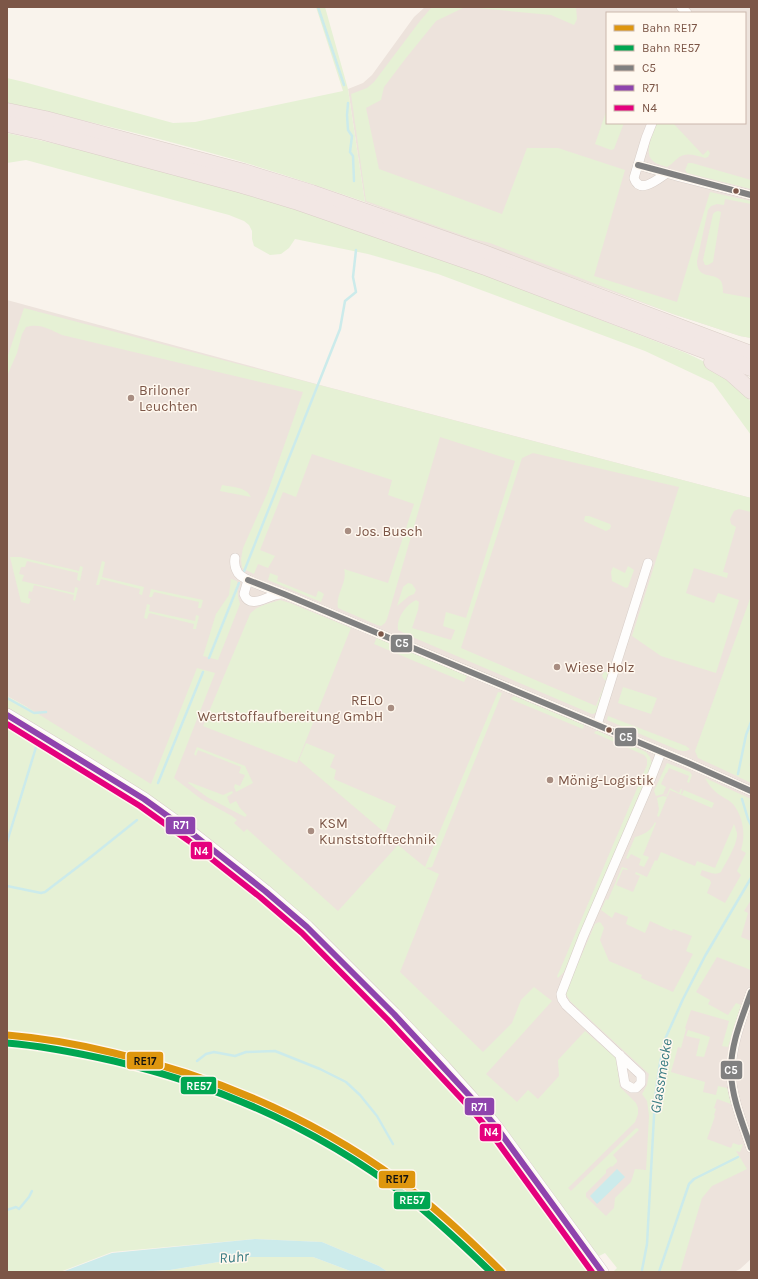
<svg xmlns="http://www.w3.org/2000/svg" width="758" height="1279" viewBox="0 0 758 1279" font-family="Karla,sans-serif">
<style>
.industrial{fill:#ede3dc;fill-rule:evenodd}
.green{fill:#e6f1d5}
.water{fill:#ccebeb}
.lines{fill:none;stroke-linecap:round;stroke-linejoin:round}
.stream{stroke:#ccebeb;stroke-width:2.5}
.minor-casing{stroke:#d8cec8;stroke-width:10}
.secondary-casing{stroke:#d9cec8;stroke-width:14}
.motorway-casing{stroke:#dbcfc8;stroke-width:17}
.minor{stroke:#fefdfc;stroke-width:9}
.secondary{stroke:#fefdfc;stroke-width:13}
.motorway{stroke:#f2e7e4;stroke-width:16}
.bus-1-casing{stroke:#fff8ef;stroke-width:9}
.bus-2-casing{stroke:#fff8ef;stroke-width:9}
.bus-3-casing{stroke:#fff8ef;stroke-width:9}
.bus-1{stroke:#808080;stroke-width:6}
.bus-2{stroke:#8e44ad;stroke-width:6}
.bus-3{stroke:#e5007d;stroke-width:6}
.rail-1-casing{stroke:#fff8ef;stroke-width:10}
.rail-2-casing{stroke:#fff8ef;stroke-width:10}
.rail-1{stroke:#de960e;stroke-width:7}
.rail-2{stroke:#00a651;stroke-width:7}
.bus-dot{fill:#7c5647;stroke:#fff8ef;stroke-width:1.5}
.poi-dot{fill:#a88d81;stroke:#fff8ef;stroke-width:1.5}
.labels{text-anchor:middle;stroke-width:3;stroke-linejoin:round;paint-order:stroke}
.poi-label{font-size:14px;fill:#7c5647;stroke:#fff8ef;text-anchor:start}
.water-label{font-size:15px;font-style:italic;fill:#397c83;stroke:#fff8ef}
.line-badge{stroke:#fff8ef;stroke-width:1.5}
.badge-label{font-size:11px;text-anchor:middle;font-weight:bold;fill:#fff}
.pale-badge-label{font-size:11px;text-anchor:middle;font-weight:bold;fill:#111}
</style>
<rect width="100%" height="100%" fill="#f9f3ec"/>
<g class="industrial">
<path d="M425,7H751V338L740,336L673,314L365,202L348,89L363,83L372,75L414,17ZM607,13H745V123H607Z"/>
<polygon points="7,300 320,385 751,498 751,1259 740,1269 734,1272 641,1272 600,1226 27,707 7,696"/>
</g>
<g class="green">
<path d="M316,7H325L348,89L365,202C322,187 279,173 236,160C160,138 84,120 7,103V78L24,82L173,123L195,122L343,91Z"/>
<path d="M432,7H465L436,21L406,58L384,87L381,100L366,108L379,169L502,214L527,148H558L625,170L594,276L677,302L710,192L751,201V204L725,199L724,205L717,204L711,206L708,210L697,261C697,280 713,272 720,280C723,283 723,289 723,293L751,298V338L740,336L673,314L490,243L470,238L366,201L351,94L367,88L374,82L420,21Z"/>
<polygon points="467,7 576,7 577,19 574,25 551,15"/>
<polygon points="607,109 607,123 624,123 614,149 611,150 595,144"/>
<path d="M657,123H673L703,155L708,150L710,153L708,157L705,158C696,156 685,151 677,159C673,162 671,165 667,167C662,165 655,164 652,160C644,152 653,131 657,123Z"/>
<path d="M7,133C81,149 154,167 227,188C312,214 397,243 482,273L498,280L686,353C708,363 739,378 750,401C753,406 751,428 751,435L713,383L645,351L438,274L368,254L295,239L289,248L281,254L270,255L254,246L252,239V231L249,225L244,221L229,215L26,160L7,163Z"/>
<polygon points="688,163 692,163 751,180 751,189 687,173 685,170"/>
<polygon points="718,211 721,212 713,262 708,265 705,265 703,260 713,214 715,212"/>
<path d="M24,308L751,498V512L739,509L734,511L730,519L731,524L736,527L723,572L728,573L727,578L694,568L686,593L714,603L718,593L739,600L716,673L661,656L632,636L679,487L533,453L522,458L461,648L596,706L606,681L603,678L602,675L604,672H607L609,674L596,713L592,714L410,636L398,630C396,618 406,605 416,600L419,602L418,610L412,628L451,640L455,630L443,626L446,612L466,618L515,461L440,437L387,619L385,623L381,626L377,625L338,608C335,595 348,582 344,569L388,583L414,504L388,495L392,480L312,454L296,497L283,492L260,550L275,556L268,568L258,564L254,574L242,568L241,559L243,548L267,494L303,392L62,335C49,329 40,323 26,327L22,334L17,353L7,376V358Z"/>
<path d="M222,485C231,487 247,487 251,497L220,491Z"/>
<polygon points="585,516 589,516 610,524 611,526 610,529 606,531 584,521"/>
<polygon points="10,557 20,557 79,571 80,566 83,567 80,581 77,580 78,573 27,561 25,567 21,567 19,574 24,575 22,581 74,593 75,587 78,588 75,601 73,600 74,595 34,585 32,592 29,591 28,598 31,599 29,604 21,602"/>
<polygon points="102,561 105,562 102,577 144,587 142,595 139,594 140,589 101,579 99,585 96,585"/>
<polygon points="628,566 634,570 628,587 626,588 612,581 611,572 613,567 625,573"/>
<polygon points="270,573 278,576 277,581 316,597 318,591 321,592 324,594 321,602 268,580"/>
<polygon points="231,579 237,581 238,597 240,604 218,660 203,656 216,614 229,595"/>
<polygon points="408,583 412,584 416,590 414,594 409,596 397,606 403,587"/>
<polygon points="151,589 203,600 201,608 198,608 199,602 154,592 152,597 149,597"/>
<polygon points="751,596 751,760 749,766 751,763 751,783 722,769 698,758 695,751"/>
<path d="M280,600L290,603L351,628L297,763L203,726L250,614C256,606 270,603 280,600Z"/>
<polygon points="147,604 150,605 149,611 195,621 196,615 199,616 196,629 193,629 194,624 149,613 147,619 144,618"/>
<polygon points="377,637 467,676 464,682 374,644"/>
<path d="M197,668L215,673L174,778L201,799L232,816L237,820L234,823L244,832L247,829L338,911L398,845L425,867L498,692L502,693L432,867L426,868L439,874L400,972L483,1052L512,1023L521,1000L534,987L552,1001L486,1074L517,1102L528,1090L538,1099L559,1076L558,1060L585,1031L616,1058L620,1087L636,1103L638,1108V1114L635,1122L568,1188L571,1191L635,1129L637,1128L639,1130L613,1155L617,1160V1162L612,1167L611,1166L606,1170V1173L586,1193V1197L606,1216L614,1208L615,1198L631,1182L635,1169L646,1170L649,1116L647,1101L642,1094L647,1085L649,1074L570,1001L566,994V991L595,924L599,922L601,923L604,928L600,940L609,961L642,975L641,978L673,992L693,954L686,951L692,936L673,929L672,931L650,921L645,933L626,924L628,917L615,912L612,918L601,910L606,899L608,900L622,867L628,869L627,870L623,869L616,885L633,892L640,876L635,874L636,872L647,877L655,860L657,861L661,852L695,866L697,861L715,868L734,824C735,827 736,830 737,833C738,844 726,862 721,872C715,876 709,872 702,870L700,875L710,880L711,883L707,893L725,903L741,875L737,871L746,853L741,850C746,835 743,816 733,804C728,799 722,797 717,793C712,789 708,784 705,778L751,799V900L744,911L748,913L741,937L751,941V970L717,957L696,992L710,1000L708,1004L728,1015L736,1003L741,1005L728,1047L722,1046L729,1021L691,1010L685,1028L686,1029L681,1048L678,1047L671,1072L705,1082L703,1092L716,1095L718,1086L727,1088L731,1104L717,1099L714,1108L716,1109L714,1115L715,1116L707,1139L731,1148L733,1143L739,1145L743,1144L740,1152L736,1151L747,1169L712,1186L702,1198L680,1272H613L617,1268L605,1253L599,1256L583,1241L514,1146L293,909L7,710V696L27,707L151,784Z"/>
<polygon points="623,687 657,698 651,714 618,703"/>
<polygon points="514,696 584,725 583,729 510,699"/>
<path d="M608,716L686,746L690,749C686,752 683,751 678,750L607,720Z"/>
<polygon points="7,720 109,782 198,845 297,923 423,1050 468,1102 510,1156 548,1210 595,1272 388,1272 379,1266 322,1242 255,1239 112,1252 60,1272 7,1272"/>
<polygon points="596,731 598,731 646,752 650,757 652,764 564,972 558,978 557,976 559,972 647,765 647,759 644,755 594,733"/>
<polygon points="306,743 335,755 330,767 336,770 334,779 396,806 385,833 299,760"/>
<polygon points="197,747 245,766 253,783 236,792 234,787 235,784 240,786 245,775 239,773 241,767 198,750 196,756 194,754"/>
<polygon points="667,763 690,772 692,775 689,783 687,782 689,776 669,768 667,773 666,773 661,784 666,787 663,794 667,795 670,788 679,793 681,789 682,789 681,794 682,794 684,790 714,803 712,808 670,790 659,817 657,816 659,809 657,798 663,796 667,797 668,796 663,794 656,796 654,791"/>
<polygon points="189,782 223,795 232,791 233,793 227,797 230,804 236,801 240,808 247,815 245,817 207,797 188,783"/>
<path d="M655,822L656,823L643,855L649,857L644,867L639,865L641,859L631,854L628,859L626,858L635,837C643,835 651,831 655,822Z"/>
<polygon points="688,1030 710,1037 704,1057 696,1056 700,1039 686,1036"/>
<polygon points="249,1257 313,1257 353,1272 141,1272 170,1270"/>
</g>
<g class="water">
<polygon points="617,1169 625,1177 597,1204 590,1196"/>
<polygon points="255,1239 322,1242 379,1266 388,1272 353,1272 313,1257 249,1257 170,1270 137,1272 62,1272 112,1253"/>
</g>
<g class="lines">
<g class="stream">
<polyline points="318,7 344,85"/>
<polyline points="348,103 347,115 348,130 352,136 350,152 353,156 354,181"/>
<polyline points="243,574 340,329 345,301 356,292 353,277 356,250"/>
<polyline points="209,658 239,583"/>
<polyline points="7,698 34,713 46,712"/>
<polyline points="738,774 746,735 751,722"/>
<polyline points="158,783 203,672"/>
<polyline points="742,799 748,819 751,825"/>
<polyline points="7,842 37,744"/>
<polyline points="7,886 41,893 45,892 92,856 137,820"/>
<polyline points="197,1061 206,1054 214,1052 235,1056 246,1052 275,1051 320,1069 346,1082 360,1095 377,1116 393,1144"/>
<polyline points="7,1210 16,1207 19,1209 29,1197 32,1191"/>
<polyline points="642,1270 647,1244 655,1098 660,1063 666,1037 683,999 705,956 751,878"/>
<polyline points="659,1272 689,1184 694,1179 738,1157"/>
</g>
<defs>
<g id="minor">
<polyline points="681,7 687,13"/>
<path d="M652,123L646,138L634,178C640,195 658,179 667,173"/>
<polyline points="638,165 680,177 751,195"/>
<path d="M235,558C234,563 235,568 238,573C244,581 273,590 284,594L688,763L751,791"/>
<path d="M248,580L244,594C249,608 263,599 272,596C276,594 279,594 282,594"/>
<polyline points="597,725 648,563"/>
<path d="M751,992C742,1018 731,1046 731,1073C732,1099 743,1124 751,1148"/>
<polyline points="620,1055 625,1084 632,1088 636,1088 641,1083 641,1075 566,1005 562,999 561,994 583,937 646,791 661,752"/>
</g>
<polyline id="secondary" points="7,715 70,753 144,799 194,835 265,891 307,927 394,1014 444,1067 478,1105 497,1128 602,1272"/>
<g id="motorway">
<polyline points="7,111 45,119 244,172 312,193 481,252 751,354"/>
<polyline points="7,124 44,132 242,185 295,201 488,268 751,368"/>
<polyline points="712,362 731,373 751,391"/>
</g>
</defs>
<use href="#minor" class="minor-casing"/>
<use href="#secondary" class="secondary-casing"/>
<use href="#motorway" class="motorway-casing"/>
<use href="#minor" class="minor"/>
<use href="#secondary" class="secondary"/>
<use href="#motorway" class="motorway"/>
<defs>
<g id="bus-1">
<polyline points="638,165 751,195"/>
<polyline points="248,580 284,594 688,763 751,791"/>
<path d="M751,992C742,1018 730,1045 731,1073C732,1099 743,1124 751,1148"/>
</g>
<polyline id="bus-2" points="7,715 144,799 194,835 265,891 307,927 394,1014 478,1105 497,1128 602,1272"/>
<polyline id="bus-3" points="7,724 140,806 189,841 260,897 302,933 388,1020 472,1110 491,1133 592,1272"/>
</defs>
<use href="#bus-1" class="bus-1-casing"/>
<use href="#bus-2" class="bus-2-casing"/>
<use href="#bus-3" class="bus-3-casing"/>
<use href="#bus-1" class="bus-1"/>
<use href="#bus-2" class="bus-2"/>
<use href="#bus-3" class="bus-3"/>
<defs>
<path id="rail-1" d="M7,1035C43,1038 78,1044 114,1053C222,1078 327,1124 415,1193C446,1217 474,1244 502,1272"/>
<path id="rail-2" d="M7,1043C44,1046 78,1053 114,1061C221,1086 323,1132 410,1199C439,1222 465,1247 491,1272"/>
</defs>
<use href="#rail-1" class="rail-1-casing"/>
<use href="#rail-2" class="rail-2-casing"/>
<use href="#rail-1" class="rail-1"/>
<use href="#rail-2" class="rail-2"/>
</g>
<g class="bus-dot">
<circle cx="736" cy="191" r="3.5"/>
<circle cx="381" cy="634" r="3.5"/>
<circle cx="609" cy="730" r="3.5"/>
</g>
<g class="poi-dot">
<circle cx="131" cy="398" r="4"/>
<circle cx="348" cy="531" r="4"/>
<circle cx="557" cy="667" r="4"/>
<circle cx="391" cy="708" r="4"/>
<circle cx="550" cy="780" r="4"/>
<circle cx="311" cy="831" r="4"/>
</g>
<g class="labels">
<g class="poi-label">
<text x="139" y="395">Briloner<tspan x="139" dy="16">Leuchten</tspan></text>
<text x="356" y="536">Jos. Busch</text>
<text x="565" y="672">Wiese Holz</text>
<text x="383" y="705" text-anchor="end">RELO<tspan x="383" dy="16">Wertstoffaufbereitung GmbH</tspan></text>
<text x="558" y="785">Mönig-Logistik</text>
<text x="319" y="828">KSM<tspan x="319" dy="16">Kunststofftechnik</tspan></text>
</g>
<g class="water-label">
<text transform="translate(661 1076) rotate(-81)" y="5">Glassmecke</text>
<text transform="translate(234 1257) rotate(-4)" y="5">Ruhr</text>
</g>
</g>
<g class="line-badge">
<rect x="390" y="634" width="23" height="19" rx="4" fill="#808080"/>
<rect x="614" y="727" width="23" height="20" rx="4" fill="#808080"/>
<rect x="165" y="816" width="31" height="19" rx="4" fill="#8e44ad"/>
<rect x="190" y="841" width="23" height="19" rx="4" fill="#e5007d"/>
<rect x="126" y="1051" width="38" height="19" rx="4" fill="#de960e"/>
<rect x="720" y="1060" width="23" height="20" rx="4" fill="#808080"/>
<rect x="180" y="1076" width="37" height="19" rx="4" fill="#00a651"/>
<rect x="464" y="1097" width="31" height="19" rx="4" fill="#8e44ad"/>
<rect x="479" y="1123" width="23" height="19" rx="4" fill="#e5007d"/>
<rect x="378" y="1170" width="38" height="19" rx="4" fill="#de960e"/>
<rect x="393" y="1191" width="38" height="19" rx="4" fill="#00a651"/>
</g>
<g class="badge-label">
<text x="402" y="647">C5</text>
<text x="626" y="741">C5</text>
<text x="181" y="829">R71</text>
<text x="201" y="855">N4</text>
<text x="731" y="1074">C5</text>
<text x="199" y="1090">RE57</text>
<text x="479" y="1111">R71</text>
<text x="491" y="1136">N4</text>
<text x="412" y="1204">RE57</text>
</g>
<g class="pale-badge-label">
<text x="145" y="1065">RE17</text>
<text x="397" y="1183">RE17</text>
</g>
<rect width="758" height="1279" fill="none" stroke="#7c5647" stroke-width="16"/>
<rect x="606" y="12" width="140" height="112" fill="#fff8ef" stroke="#cbb7ac"/>
<rect x="614" y="25" width="20" height="6" fill="#de960e" stroke="#cbb7ac"/>
<text x="642" y="32" font-size="12" fill="#7c5647">Bahn RE17</text>
<rect x="614" y="45" width="20" height="6" fill="#00a651" stroke="#cbb7ac"/>
<text x="642" y="52" font-size="12" fill="#7c5647">Bahn RE57</text>
<rect x="614" y="65" width="20" height="6" fill="#808080" stroke="#cbb7ac"/>
<text x="642" y="72" font-size="12" fill="#7c5647">C5</text>
<rect x="614" y="85" width="20" height="6" fill="#8e44ad" stroke="#cbb7ac"/>
<text x="642" y="92" font-size="12" fill="#7c5647">R71</text>
<rect x="614" y="105" width="20" height="6" fill="#e5007d" stroke="#cbb7ac"/>
<text x="642" y="112" font-size="12" fill="#7c5647">N4</text>
</svg>
